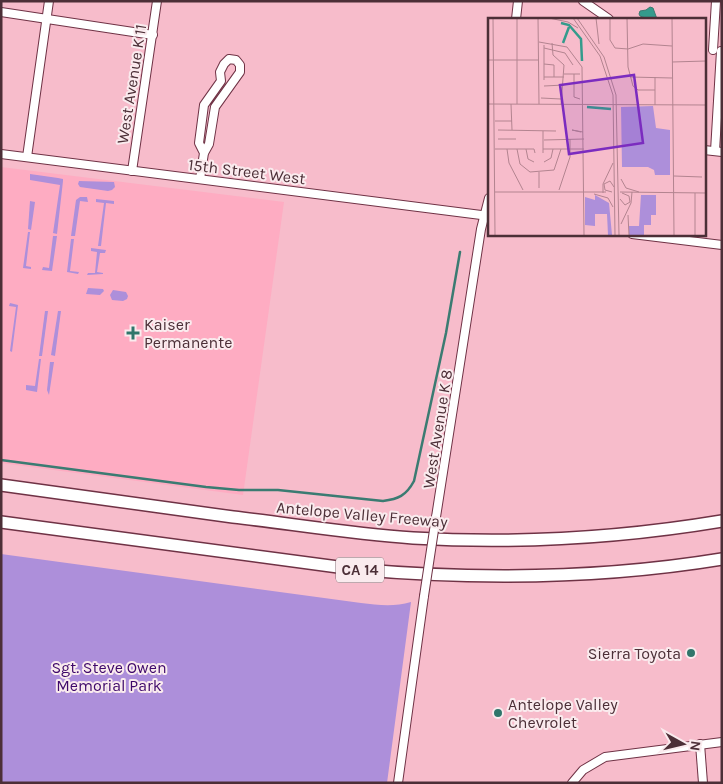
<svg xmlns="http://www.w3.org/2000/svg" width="723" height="784" viewBox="0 0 723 784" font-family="Karla,sans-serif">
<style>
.built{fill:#feacc2}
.green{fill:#ad8fda}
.water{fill:#349b8c;stroke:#3b7b72}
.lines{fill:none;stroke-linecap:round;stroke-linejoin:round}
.stream{stroke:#3b7b72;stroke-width:2.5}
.minor-casing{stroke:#6f3245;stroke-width:10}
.highway-casing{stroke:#6f3245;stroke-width:14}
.minor{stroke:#fff;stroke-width:8}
.highway{stroke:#fff;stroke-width:11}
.minor-bridge-casing{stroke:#6f3245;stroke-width:10;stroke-linecap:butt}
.minor-bridge{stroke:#fff;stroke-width:8}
.poi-dot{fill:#30766b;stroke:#faebee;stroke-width:2}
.labels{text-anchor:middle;stroke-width:4;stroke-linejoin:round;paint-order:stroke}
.shield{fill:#faebee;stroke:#80676e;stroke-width:1}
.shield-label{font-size:15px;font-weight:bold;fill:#4c2f37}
.street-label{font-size:16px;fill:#4c2f37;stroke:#faebee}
.poi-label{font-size:16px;fill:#4c2f37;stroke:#faebee;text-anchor:start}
.park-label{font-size:16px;fill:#3e086a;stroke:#faebee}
.inset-river{fill:none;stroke:#349b8c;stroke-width:2.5}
.inset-road{fill:none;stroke:#b38490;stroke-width:1}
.view{fill:#7b2cbf;fill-opacity:0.15;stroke:#7b2cbf;stroke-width:2.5}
.inset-edge{fill:none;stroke:#4c2f37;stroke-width:2.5}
</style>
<rect width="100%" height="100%" fill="#f7bccb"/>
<polygon class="built" points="1,167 284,202 243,495 1,463"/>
<g class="green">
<polygon points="30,174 58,178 63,179 63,181 57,234 53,233 60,185 30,180"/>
<polygon points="79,181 114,182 115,187 112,190 108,191 80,187 78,184"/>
<polygon points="80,197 87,197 88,202 80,201 75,236 71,236 76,200"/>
<polygon points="96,199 114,201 114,204 106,203 101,246 98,246 104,203 96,202"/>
<polygon points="30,201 35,202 31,230 28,229"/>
<polygon points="28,232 30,232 26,266 31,267 31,269 23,268"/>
<polygon points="53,236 57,236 52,271 42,270 43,267 49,268"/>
<polygon points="71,239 74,239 70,271 79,272 78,274 67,272"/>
<polygon points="91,248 106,250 105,253 100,253 97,272 103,273 103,274 87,275 88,273 95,273 97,252 91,251"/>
<polygon points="88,288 103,289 104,291 100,295 86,294"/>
<polygon points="113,290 126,292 128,296 127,299 123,301 112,300 110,295"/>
<polygon points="10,303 18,305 12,352 10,351 16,307 9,306"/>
<polygon points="45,311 48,311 42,356 39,356"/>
<polygon points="58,311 61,311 55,356 51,355"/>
<polygon points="39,359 41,359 37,392 26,390 26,385 35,386"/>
<polygon points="50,362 54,362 49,395 47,390"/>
<path d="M1,554L361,603C378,605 394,607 411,602L387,783H1Z"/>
</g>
<polygon class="water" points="650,7 653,8 657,19 648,19 640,16 639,14 640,11 646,10"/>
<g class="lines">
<path class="stream" d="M1,460L206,487L239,490H278L383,501C398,499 406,496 414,481L446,333L460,252"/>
<defs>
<g id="minor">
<polyline points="583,1 609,19"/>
<polyline points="1,12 153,35"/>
<polyline points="516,19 518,1"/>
<polyline points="713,50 716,1"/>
<polyline points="704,150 722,152"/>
<polyline points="715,151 721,51"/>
<polyline points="1,154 489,216"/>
<polyline points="27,157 49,1"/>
<polyline points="132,171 157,1"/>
<polyline points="200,179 204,153 209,144 215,107 240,72 240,65 236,60 229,59 224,64 220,72 221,81 204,105 199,143 204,153"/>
<polyline points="632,234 722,245"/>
<polyline points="436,517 481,229 489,198"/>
<polyline points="700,744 703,783"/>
<polyline points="398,783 424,596"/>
<polyline points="572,783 583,770 605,757 722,742"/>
</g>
<g id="highway">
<path d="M1,485C78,496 156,506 233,517C293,524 353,534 413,538C516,544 620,538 722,521"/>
<path d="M1,522L353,569C476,580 600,579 722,559"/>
</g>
</defs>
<use href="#minor" class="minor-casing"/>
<use href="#highway" class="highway-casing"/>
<use href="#minor" class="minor"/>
<use href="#highway" class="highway"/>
<defs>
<polyline id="minor-bridge" points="424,596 436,517"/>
</defs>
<use href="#minor-bridge" class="minor-bridge-casing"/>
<use href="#minor-bridge" class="minor-bridge"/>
</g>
<g class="poi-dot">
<path d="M130.5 325.5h5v5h5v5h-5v5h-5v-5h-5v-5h5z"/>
<circle cx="691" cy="653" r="5"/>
<circle cx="498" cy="713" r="5"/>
</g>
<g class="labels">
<rect class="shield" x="336" y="557.5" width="48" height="25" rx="4"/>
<g class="shield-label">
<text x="360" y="575">CA 14</text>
</g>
<g class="street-label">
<text transform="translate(131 84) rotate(-81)" y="6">West Avenue K 11</text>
<text transform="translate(247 171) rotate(7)" y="6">15th Street West</text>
<text transform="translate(437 429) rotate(-81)" y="6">West Avenue K 8</text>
<text transform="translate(362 514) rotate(5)" y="6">Antelope Valley Freeway</text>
</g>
<g class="poi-label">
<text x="144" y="330">Kaiser<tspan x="144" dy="18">Permanente</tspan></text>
<text x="681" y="659" text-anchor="end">Sierra Toyota</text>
<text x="508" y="710">Antelope Valley<tspan x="508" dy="18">Chevrolet</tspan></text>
</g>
<g class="park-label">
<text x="109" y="673">Sgt. Steve Owen<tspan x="109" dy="18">Memorial Park</tspan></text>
</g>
</g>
<g transform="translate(488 18)">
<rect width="218" height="218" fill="#f7bccb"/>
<path d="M165,88L168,110L182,112V157H167L166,152L160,149H134L133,89ZM107,177L121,185L124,217H120L119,196H107V208L97,207V179L107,182ZM153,177H168V197H163V207H156V217H141V208H151Z" fill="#ad8fda"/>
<path class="inset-river" d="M73,5L81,7L93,21L94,43M75,25L81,9M99,89L123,91"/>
<path class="inset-road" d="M5,0L7,217M50,0L51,86M61,0L80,4L90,10M85,0L112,38L125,77L127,217M89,0L116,39L128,77L131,217M108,0L111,26M122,0V22L127,30L140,31L155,26L184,28M139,0L140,49L145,68L150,72H167M184,0L186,217M51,24L79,29L94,49L96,217M64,25L65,37L76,47L73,87M56,30L77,35L85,47M0,42H51M184,44L218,43M56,46L66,47V59M76,56H92M86,56V79L92,81M56,59H76M142,59L184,60M167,59V87M56,62V27M56,68L76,67M53,80L73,81M0,86L218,87M23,86L24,112M29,86V0M7,103H24M10,112L68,113M55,113V135M93,114L84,112L95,114M10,121H28M56,122L96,121M7,131H46L47,135M19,131L21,145L35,172M29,131L32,146L42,154L66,152L73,131M38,131L40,141L46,144M55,131H96M56,144L63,140L65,131M51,154V170M186,158L214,159M133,161L138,170L151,174M71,172L82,139V121M7,174H118M124,174L117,172L116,166L122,163L126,169M132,174L218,175M115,175V166L125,145M207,175V217M106,176L120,180L125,189M132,181L137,187L142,184L141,178L134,175M140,197L141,217M133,206L143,185L144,174"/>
<path class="view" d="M146,57L155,125L81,136L72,67Z"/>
<rect width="218" height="218" class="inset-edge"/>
</g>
<rect width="723" height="784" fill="none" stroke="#4c2f37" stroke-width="5"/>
<g transform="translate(683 744) rotate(98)" stroke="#faebee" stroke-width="4" paint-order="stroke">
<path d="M0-4L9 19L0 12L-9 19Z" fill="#4c2f37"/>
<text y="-8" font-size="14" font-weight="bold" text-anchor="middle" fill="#4c2f37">N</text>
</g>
</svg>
